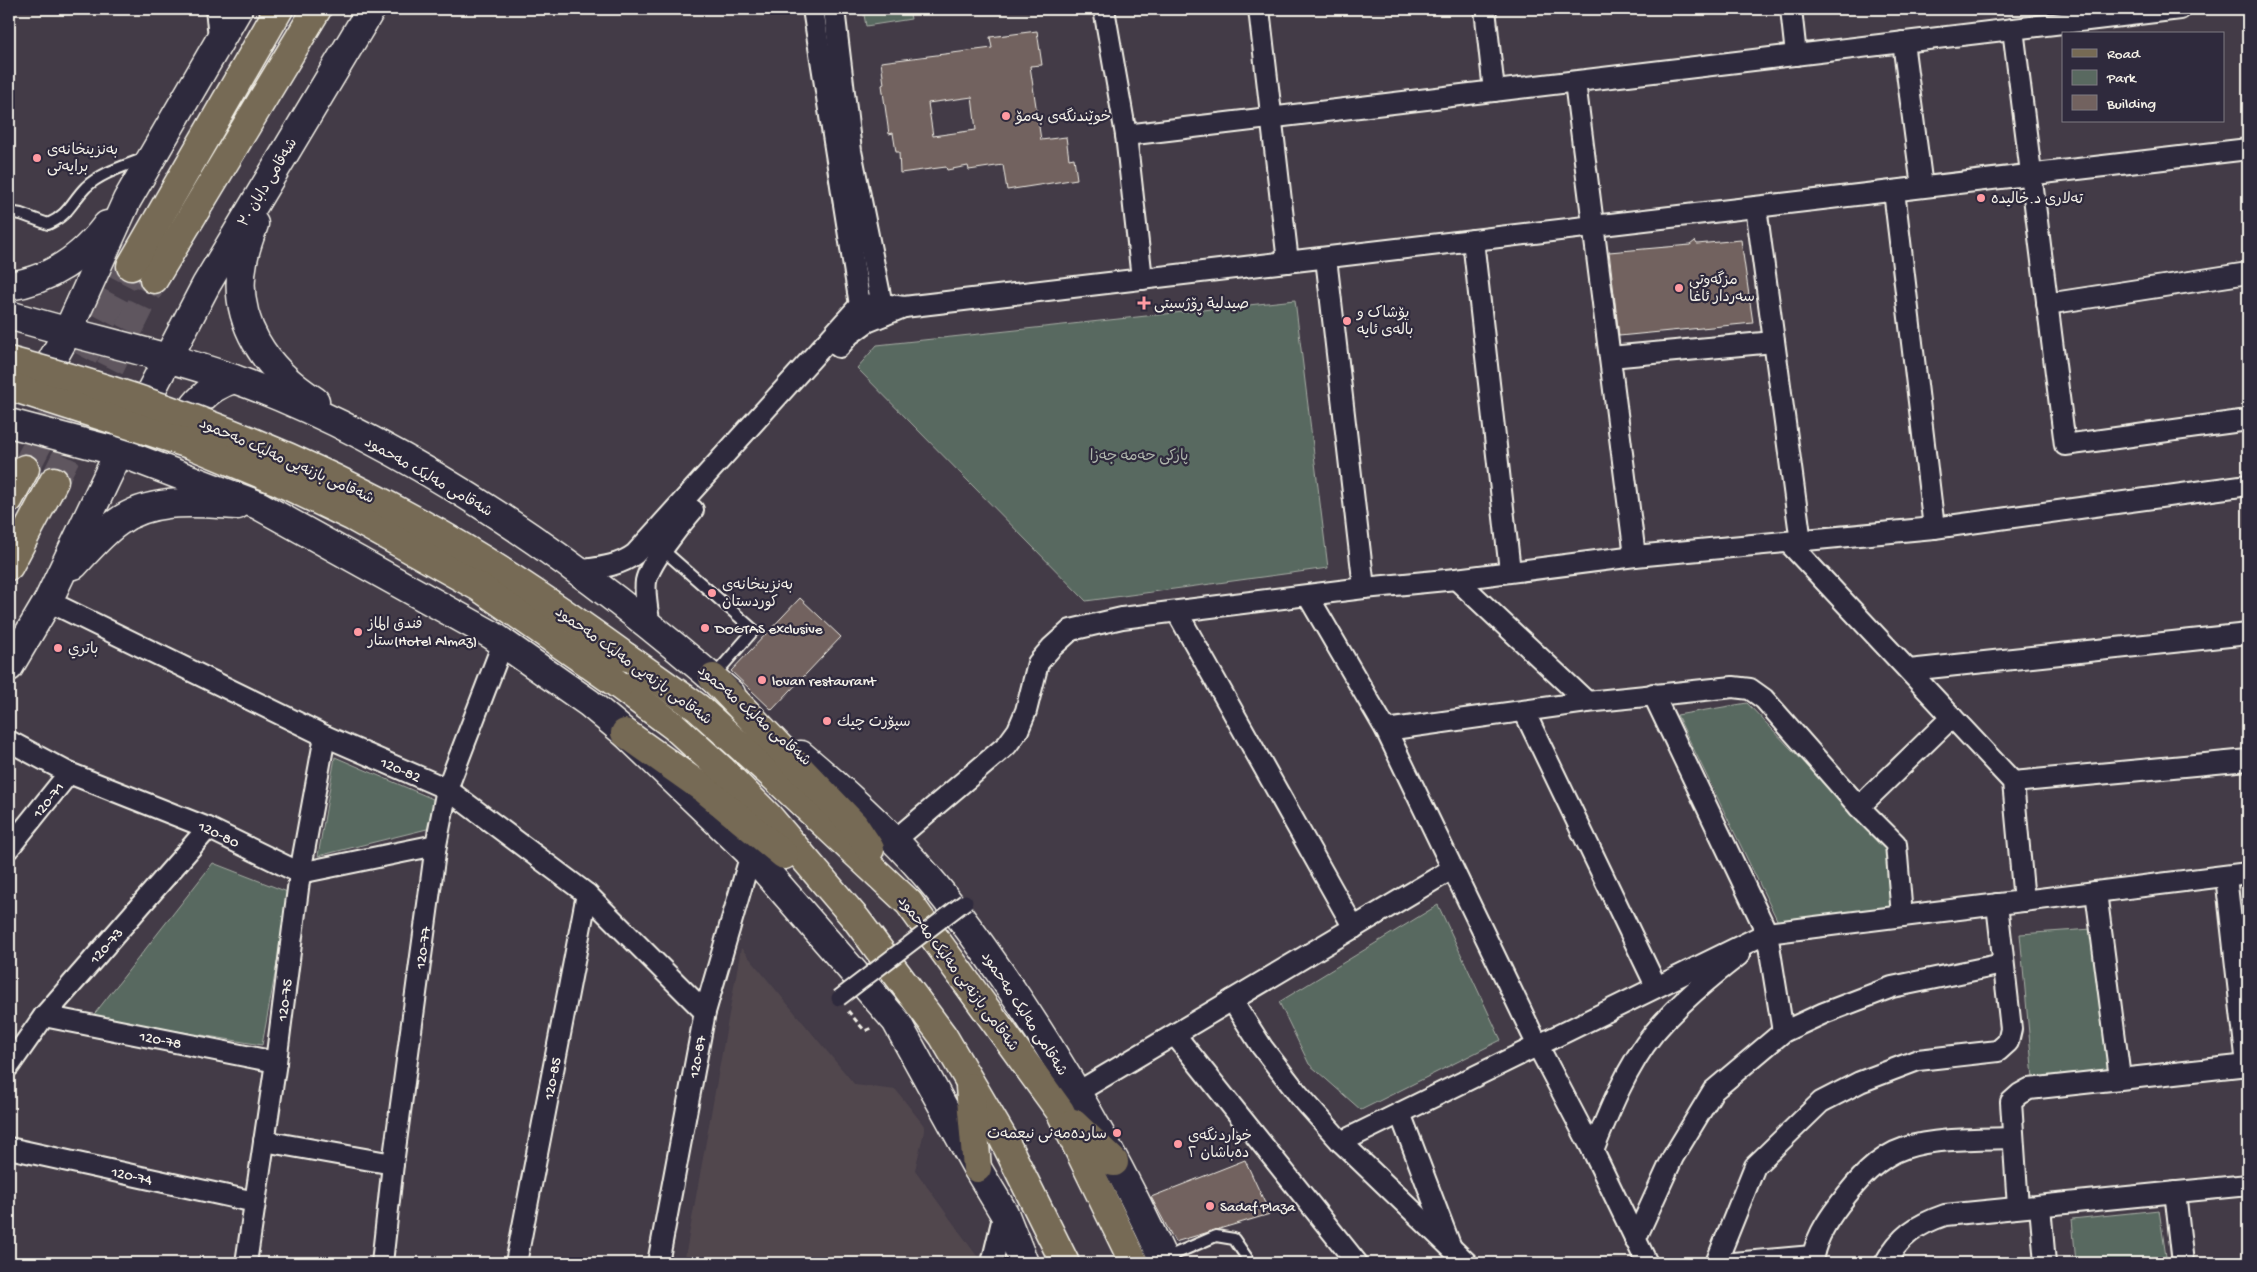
<svg xmlns="http://www.w3.org/2000/svg" width="2257" height="1272" viewBox="0 0 2257 1272" font-family="'Gochi Hand','Playpen Sans Arabic',sans-serif">
<style>
.built{fill:#51474e}
.green{fill:#596960;stroke:#a6ada4}
.building{fill:#72625f;stroke:#f4f1e8;fill-rule:evenodd}
.lines{fill:none;stroke-linecap:round;stroke-linejoin:round}
.primary-tunnel{stroke:#5e565f;stroke-width:28;stroke-dasharray:28 14;stroke-linecap:butt}
.service-casing{stroke:#f4f1e8;stroke-width:14}
.minor-casing{stroke:#f4f1e8;stroke-width:24}
.tertiary-casing{stroke:#f4f1e8;stroke-width:28}
.secondary-casing{stroke:#f4f1e8;stroke-width:31}
.primary-casing{stroke:#f4f1e8;stroke-width:31}
.trunk-casing{stroke:#f4f1e8;stroke-width:31}
.path{stroke:#f4f1e8;stroke-width:3;stroke-dasharray:5 4;stroke-linecap:butt}
.service{stroke:#2f2a3d;stroke-width:10}
.minor{stroke:#2f2a3d;stroke-width:20}
.tertiary{stroke:#2f2a3d;stroke-width:24}
.secondary{stroke:#2f2a3d;stroke-width:28}
.primary{stroke:#766a54;stroke-width:28}
.trunk{stroke:#766a54;stroke-width:28}
.pedestrian-bridge-casing{stroke:#f4f1e8;stroke-width:19;stroke-linecap:butt}
.trunk-bridge-casing{stroke:#f4f1e8;stroke-width:31;stroke-linecap:butt}
.pedestrian-bridge{stroke:#2f2a3d;stroke-width:15}
.trunk-bridge{stroke:#766a54;stroke-width:28}
.poi-dot{fill:#ff9aa2;stroke:#2f2a3d;stroke-width:2}
.labels{text-anchor:middle;stroke-width:4.5;stroke-linejoin:round;paint-order:stroke}
.poi-label{font-size:15px;fill:#f4f1e8;stroke:#2f2a3d;text-anchor:start}
.street-label{font-size:15px;fill:#f4f1e8;stroke:#2f2a3d}
.park-label{font-size:15px;fill:#aeb4ab;stroke:#2f2a3d}
</style>
<rect width="100%" height="100%" fill="#433b47"/>
<filter id="ink" filterUnits="userSpaceOnUse"><feTurbulence type="fractalNoise" baseFrequency=".02" numOctaves="2"/><feDisplacementMap in="SourceGraphic" scale="10" xChannelSelector="R" yChannelSelector="G"/><feConvolveMatrix kernelMatrix="1 2 1 2 8 2 1 2 1" color-interpolation-filters="sRGB"/></filter>
<g filter="url(#ink)">
<polygon class="built" points="741,948 855,1085 896,1090 925,1127 915,1170 979,1259 978,1263 684,1263"/>
<g class="green">
<polygon points="863,9 909,9 911,19 866,26"/>
<polygon points="1295,300 1328,568 1086,601 857,368 877,345"/>
<polygon points="1747,703 1888,850 1896,920 1784,934 1677,715"/>
<polygon points="335,757 433,799 431,828 318,856"/>
<polygon points="213,863 290,893 262,1045 92,1017"/>
<polygon points="1438,905 1501,1040 1361,1110 1309,1064 1279,1002"/>
<polygon points="2092,929 2110,1069 2033,1078 2020,934"/>
<polygon points="2159,1210 2167,1263 2076,1263 2072,1219"/>
</g>
<g class="building">
<path d="M1037,31L1042,65L1030,66L1041,140L1066,137L1069,159L1074,158L1077,179L1007,190L1003,165L969,170L968,166L947,170L946,167L900,173L899,152H896L893,133L889,134L882,85L884,84L881,62L992,48L990,37ZM972,97L976,130L933,136L928,103Z"/>
<polygon points="1741,240 1753,323 1619,336 1609,252 1690,245 1695,241 1697,244"/>
<polygon points="800,598 841,637 772,710 731,671"/>
<polygon points="1245,1160 1270,1214 1175,1242 1151,1197"/>
</g>
<g class="lines">
<g class="primary-tunnel">
<polyline points="25,469 131,266"/>
<polyline points="54,481 154,279"/>
</g>
<defs>
<g id="service">
<path d="M9,212L21,214L48,224C69,215 72,201 86,187C102,172 126,166 145,158"/>
<polyline points="663,550 754,630 713,677"/>
<polyline points="1163,1259 1216,1236 1234,1239 1247,1258 1248,1263"/>
</g>
<g id="minor">
<polyline points="813,9 860,305 865,317"/>
<polyline points="834,9 851,151 884,315"/>
<polyline points="1104,9 1126,135 1142,279"/>
<polyline points="1259,9 1288,262"/>
<polyline points="1485,9 1494,91"/>
<polyline points="1791,9 1796,55"/>
<polyline points="2013,29 2065,445 2248,420"/>
<polyline points="1903,42 1922,187"/>
<polyline points="1575,82 1635,556"/>
<polyline points="1126,135 2180,9"/>
<polyline points="1894,191 1934,528"/>
<polyline points="1756,207 1801,542"/>
<polyline points="1473,240 1510,571"/>
<polyline points="1326,258 1364,588"/>
<polyline points="2047,304 2248,273"/>
<polyline points="839,347 849,335 867,322 904,307"/>
<polyline points="1610,357 1774,342"/>
<polyline points="1789,543 2013,782 2024,901"/>
<path d="M576,571C596,568 618,567 635,554L860,305L882,304L904,307L2248,149"/>
<polyline points="1456,579 1587,702"/>
<polyline points="1308,596 1386,730 1538,1046 1593,1151 1647,1263"/>
<path id="s1" d="M48,601L325,736L447,789L587,894L705,1012"/>
<polyline points="1177,612 1354,928"/>
<path d="M650,627C648,612 644,595 646,581C650,562 680,525 693,510"/>
<polyline points="1909,670 2248,634"/>
<polyline points="1653,694 1767,933 1783,1032"/>
<polyline points="1524,711 1656,986"/>
<polyline points="1386,730 1587,702 1733,687 1750,689 1764,699 1859,807 1896,844 1902,916"/>
<path id="s2" d="M9,741L69,773L208,828L300,873L436,845"/>
<polyline points="2013,782 2248,760"/>
<polyline points="1859,807 1952,717"/>
<polyline points="895,840 1007,745 1018,730 1026,711 1038,663 1051,648 1071,630 1122,618 1364,588 1456,579 1635,556 1934,528 2248,485"/>
<path id="s3" d="M9,848L69,773"/>
<polyline points="2226,876 2247,1065"/>
<polyline points="2096,892 2120,1078"/>
<polyline points="1232,1000 1262,1047 1299,1095 1341,1142 1467,1263"/>
<path id="s4" d="M44,1016L276,1062"/>
<polyline points="1175,1035 1357,1263"/>
<path id="s5" d="M9,1066L44,1016L208,828"/>
<polyline points="1076,1093 1452,869"/>
<polyline points="1400,1113 1450,1245"/>
<polyline points="264,1141 393,1164"/>
<polyline points="1341,1142 1767,933 2248,873"/>
<path id="s6" d="M9,1148L255,1202"/>
<path d="M1593,1151C1609,1111 1627,1066 1654,1033C1679,1003 1708,979 1739,955"/>
<polyline points="2175,1192 2183,1263"/>
<polyline points="2040,1206 2045,1263"/>
<polyline points="2018,1207 2011,1102 2020,1094 2029,1089 2248,1065"/>
<polyline points="1635,1240 1673,1157 1713,1091 1783,1032 1824,1013 1892,987 2003,964"/>
<path id="s7" d="M246,1263L276,1062L300,873L325,736"/>
<path id="s8" d="M382,1263L393,1164L436,845L447,789L503,643"/>
<path id="s9" d="M516,1263L587,894"/>
<path id="s10" d="M658,1263L705,1012L751,854"/>
<polyline points="992,1263 1004,1213"/>
<polyline points="1716,1263 1755,1166 1821,1102 1860,1082 1918,1060 1998,1051 2008,1042 2011,1029 1997,904"/>
<polyline points="1733,1263 1812,1256"/>
<path d="M1812,1263C1814,1241 1826,1222 1839,1205C1856,1182 1877,1157 1905,1148C1934,1138 1981,1139 2012,1138"/>
<path d="M1885,1263C1900,1236 1916,1225 1945,1215L2248,1185"/>
</g>
<polyline id="tertiary" points="218,9 221,37"/>
<g id="secondary">
<path d="M254,224C250,236 245,248 243,261C231,321 266,370 315,401"/>
<path d="M9,286C50,280 83,257 107,225"/>
<path d="M9,315C88,339 170,355 248,384C421,450 591,572 731,694"/>
<polyline points="35,391 67,333 127,200 238,9"/>
<polyline points="9,423 119,452 258,505 492,635 589,703 625,733 751,854 896,1021 977,1168 1004,1213 1024,1263"/>
<path d="M181,438C185,410 207,387 234,379"/>
<path d="M74,565C88,550 101,534 118,522C152,497 198,503 237,505"/>
<polyline points="9,667 48,601 119,452 206,285 371,9"/>
<path d="M801,755C845,792 888,831 926,875C954,907 979,942 1003,977C1065,1067 1120,1164 1165,1263"/>
</g>
<g id="primary">
<polyline points="131,266 279,9"/>
<polyline points="154,279 317,9"/>
<polyline points="9,499 25,469"/>
<polyline points="9,566 54,481"/>
</g>
<g id="trunk">
<polyline points="626,657 698,708 780,782 909,903 1060,1111 1134,1263"/>
<polyline points="713,678 854,825 870,849"/>
<polyline points="619,685 674,726 721,769 769,817 856,919 943,1036 1004,1140 1065,1263"/>
<polyline points="625,733 704,789 784,855"/>
<polyline points="970,1087 977,1168"/>
<polyline points="1073,1123 1114,1162"/>
</g>
</defs>
<use href="#service" class="service-casing"/>
<use href="#minor" class="minor-casing"/>
<use href="#tertiary" class="tertiary-casing"/>
<use href="#secondary" class="secondary-casing"/>
<use href="#primary" class="primary-casing"/>
<use href="#trunk" class="trunk-casing"/>
<polyline class="path" points="848,1011 865,1031 872,1028"/>
<use href="#service" class="service"/>
<use href="#minor" class="minor"/>
<use href="#tertiary" class="tertiary"/>
<use href="#secondary" class="secondary"/>
<use href="#primary" class="primary"/>
<use href="#trunk" class="trunk"/>
<defs>
<polyline id="pedestrian-bridge" points="839,998 965,902"/>
<g id="trunk-bridge">
<path d="M9,361C151,398 292,451 420,523C492,562 560,609 626,657"/>
<polyline points="9,386 192,445 276,480 353,517 479,587 619,685"/>
</g>
</defs>
<use href="#pedestrian-bridge" class="pedestrian-bridge-casing"/>
<use href="#trunk-bridge" class="trunk-bridge-casing"/>
<use href="#pedestrian-bridge" class="pedestrian-bridge"/>
<use href="#trunk-bridge" class="trunk-bridge"/>
</g>
</g>
<g class="poi-dot">
<circle cx="1006" cy="116" r="5"/>
<circle cx="37" cy="158" r="5"/>
<circle cx="1981" cy="198" r="5"/>
<circle cx="1679" cy="288" r="5"/>
<path d="M1141.5 295.5h5v5h5v5h-5v5h-5v-5h-5v-5h5z"/>
<circle cx="1347" cy="321" r="5"/>
<circle cx="712" cy="593" r="5"/>
<circle cx="705" cy="628" r="5"/>
<circle cx="358" cy="632" r="5"/>
<circle cx="58" cy="648" r="5"/>
<circle cx="762" cy="680" r="5"/>
<circle cx="827" cy="721" r="5"/>
<circle cx="1117" cy="1133" r="5"/>
<circle cx="1178" cy="1144" r="5"/>
<circle cx="1210" cy="1206" r="5"/>
</g>
<g class="labels">
<g class="poi-label">
<text x="1016" y="121">خوێندنگەی بەمۆ</text>
<text x="47" y="154">بەنزینخانەی<tspan x="47" dy="17">برایەتی</tspan></text>
<text x="1991" y="203">تەلاری د.خالیدە</text>
<text x="1689" y="284">مزگەوتی<tspan x="1689" dy="17">سەردار ئاغا</tspan></text>
<text x="1154" y="308">صيدلية ڕۆژسیتی</text>
<text x="1357" y="317">پۆشاک و<tspan x="1357" dy="17">بالەی ئایە</tspan></text>
<text x="722" y="589">بەنزینخانەی<tspan x="722" dy="17">کوردستان</tspan></text>
<text x="368" y="628">فندق الماز<tspan x="368" dy="17">ستار(Hotel Almaz)</tspan></text>
<text x="715" y="633">DOGTAS exclusive</text>
<text x="68" y="653">باتري</text>
<text x="772" y="685">lovan restaurant</text>
<text x="837" y="726">سپۆرت چيك</text>
<text x="1107" y="1138" text-anchor="end">ساردەمەنی نیعمەت</text>
<text x="1188" y="1140">خواردنگەی<tspan x="1188" dy="17">دەباشان ٢</tspan></text>
<text x="1220" y="1211">Sadaf Plaza</text>
</g>
<g class="street-label">
<text transform="translate(267 182) rotate(-59)" y="5">شەقامی دابان ٣٠</text>
<text transform="translate(287 460) rotate(24)" y="5">شەقامی بازنەیی مەلیک مەحمود</text>
<text transform="translate(429 476) rotate(30)" y="5">شەقامی مەلیک مەحمود</text>
<text transform="translate(634 665) rotate(36)" y="5">شەقامی بازنەیی مەلیک مەحمود</text>
<text transform="translate(755 715) rotate(41)" y="5">شەقامی مەلیک مەحمود</text>
<text dy="5" stroke="none"><textPath href="#s1" startOffset="391">120-82</textPath></text>
<text dy="5" stroke="none"><textPath href="#s3" startOffset="62">120-71</textPath></text>
<text dy="5" stroke="none"><textPath href="#s2" startOffset="230">120-80</textPath></text>
<text dy="5" stroke="none"><textPath href="#s5" startOffset="155">120-73</textPath></text>
<text dy="5" stroke="none"><textPath href="#s8" startOffset="318">120-77</textPath></text>
<text transform="translate(959 973) rotate(53)" y="5">شەقامی بازنەیی مەلیک مەحمود</text>
<text dy="5" stroke="none"><textPath href="#s7" startOffset="266">120-75</textPath></text>
<text transform="translate(1025 1013) rotate(57)" y="5">شەقامی مەلیک مەحمود</text>
<text dy="5" stroke="none"><textPath href="#s4" startOffset="119">120-78</textPath></text>
<text dy="5" stroke="none"><textPath href="#s10" startOffset="210">120-87</textPath></text>
<text dy="5" stroke="none"><textPath href="#s9" startOffset="188">120-85</textPath></text>
<text dy="5" stroke="none"><textPath href="#s6" startOffset="126">120-74</textPath></text>
</g>
<g class="park-label">
<text x="1139" y="460">پارکی حەمە جەزا</text>
</g>
</g>
<rect width="2257" height="1272" fill="none" stroke="#2f2a3d" stroke-width="30"/>
<rect x="15" y="15" width="2227" height="1242" fill="none" stroke="#f4f1e8" stroke-width="2" filter="url(#ink)"/>
<rect x="2062" y="32" width="162" height="90" fill="#2f2a3d" stroke="#7e7a81"/>
<rect x="2072" y="49" width="25" height="8" fill="#766a54" stroke="#7e7a81"/>
<text x="2107" y="58" font-size="15" fill="#f4f1e8">Road</text>
<rect x="2072" y="70" width="25" height="15" fill="#596960" stroke="#7e7a81"/>
<text x="2107" y="82" font-size="15" fill="#f4f1e8">Park</text>
<rect x="2072" y="95" width="25" height="15" fill="#72625f" stroke="#7e7a81"/>
<text x="2107" y="108" font-size="15" fill="#f4f1e8">Building</text>
</svg>
